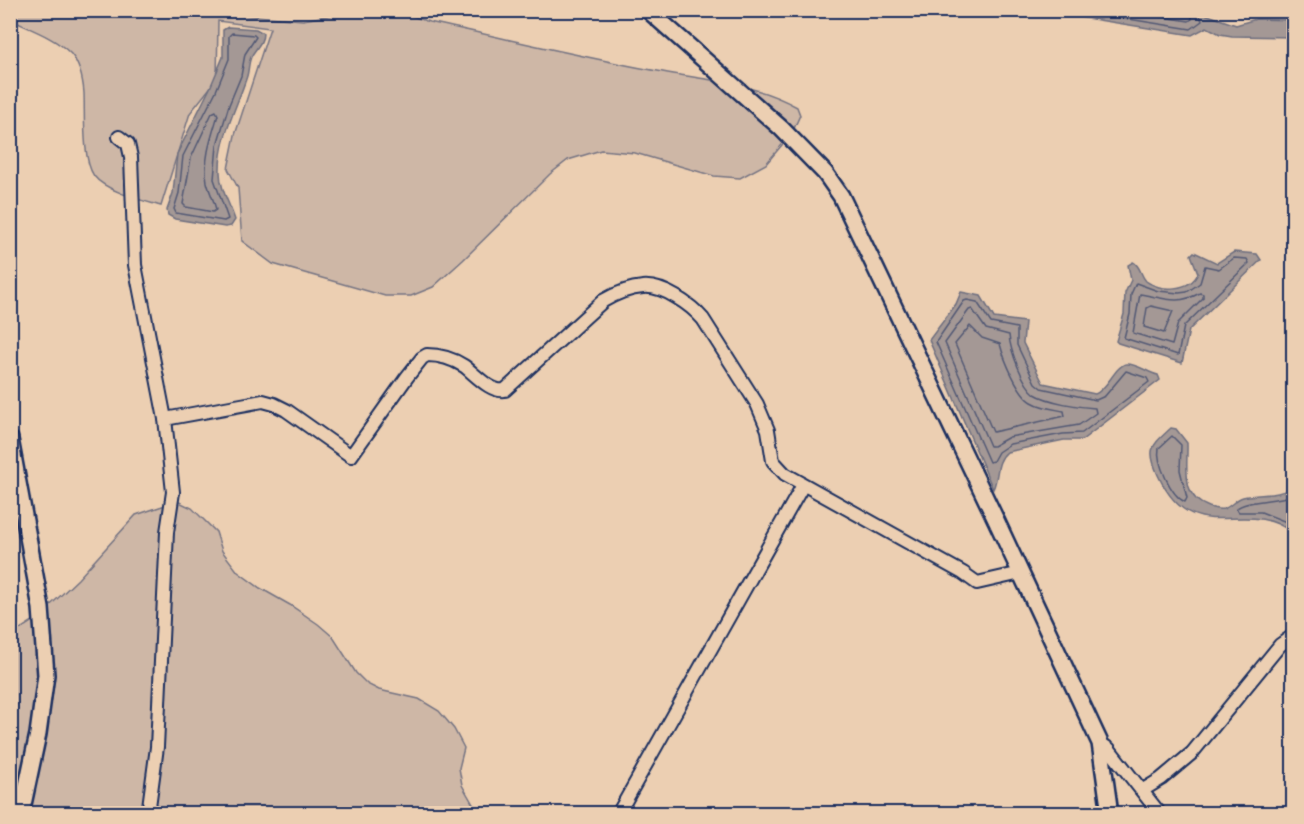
<svg xmlns="http://www.w3.org/2000/svg" width="1304" height="824" viewBox="0 0 1304 824" font-family="Mali,sans-serif">
<style>
.green{fill:#ceb7a6;stroke:#747382;stroke-width:1.5}
.water{fill:#a49895;stroke:#6d6e7f;stroke-width:1.5}
.lines{fill:none;stroke-linecap:round;stroke-linejoin:round}
.shore{stroke:#525974;stroke-width:1.5}
.minor-casing{stroke:#1b2f5e;stroke-width:16}
.tertiary-casing{stroke:#1b2f5e;stroke-width:20}
.minor{stroke:#eccfb2;stroke-width:12}
.tertiary{stroke:#eccfb2;stroke-width:15}
</style>
<rect width="100%" height="100%" fill="#eccfb2"/>
<filter id="ink" filterUnits="userSpaceOnUse"><feTurbulence type="fractalNoise" baseFrequency=".0167" numOctaves="2"/><feDisplacementMap in="SourceGraphic" scale="12" xChannelSelector="R" yChannelSelector="G"/><feConvolveMatrix kernelMatrix="1 2 1 2 8 2 1 2 1" color-interpolation-filters="sRGB"/></filter>
<g filter="url(#ink)">
<g class="green">
<path d="M11,10H184L303,20L356,11H398L429,22C504,38 578,56 652,70C702,80 753,82 797,107L800,115L792,133L766,164L740,178L714,176L635,153L601,150L568,160L550,174L463,260L433,287L411,296H385L273,264L242,241L238,188L228,169L235,135L270,28L218,21L217,79L190,113L161,206C144,201 105,191 94,176C82,159 85,114 84,93C83,80 80,65 71,54C56,38 30,29 11,20Z"/>
<polygon points="177,501 192,508 216,532 222,551 238,572 260,588 290,605 318,624 333,637 356,673 367,684 379,690 419,699 439,711 454,729 464,748 459,768 462,785 478,813 11,814 11,635 36,619 78,579 136,515"/>
</g>
<g class="water">
<polygon points="1042,11 1202,11 1205,14 1236,25 1256,19 1293,20 1293,37 1232,36 1220,34 1207,27 1192,35"/>
<path d="M228,27L256,29L263,33C263,44 255,48 251,57C248,64 249,72 246,79C236,109 219,140 220,172C220,189 230,204 235,220L231,226L225,227L175,219L168,215L167,210L173,193L177,154L210,88L223,57V30Z"/>
<path d="M1194,252L1217,263L1234,252L1257,254L1261,260L1189,330L1182,363L1118,343L1116,341L1124,314L1125,293L1131,280L1128,265L1133,262C1141,266 1140,275 1146,281C1160,292 1191,291 1198,273L1191,255Z"/>
<path d="M961,292L981,296L994,318L1025,322L1023,343L1043,383L1095,394C1107,390 1115,366 1126,364C1136,363 1148,373 1158,375L1160,380L1082,440H1064L1007,452C995,462 999,477 993,489L929,340L956,304Z"/>
<path d="M1171,428L1176,429L1187,443C1188,467 1180,497 1209,507C1214,508 1218,510 1223,509C1231,507 1235,499 1243,497C1260,493 1278,497 1293,487V533C1244,494 1194,553 1158,475C1146,448 1152,446 1171,428Z"/>
</g>
<g class="lines">
<g class="shore">
<polyline points="1072,10 1191,29 1202,21 1198,10"/>
<polyline points="1118,10 1189,21 1192,19 1191,10"/>
<polygon points="232,33 254,35 256,37 245,54 241,76 229,105 217,145 214,179 228,219 224,221 176,213 174,209 179,193 183,156 216,91 229,59 229,36"/>
<path d="M216,111L218,115C212,135 203,160 207,182C209,191 214,200 216,210L213,212L186,207L183,204L191,158L212,113Z"/>
<polygon points="1234,258 1247,259 1249,263 1184,326 1178,355 1124,338 1130,314 1131,294 1136,283 1158,291 1179,293 1187,292 1200,283 1205,266 1219,269"/>
<path d="M1200,293L1203,294V298L1178,323L1172,345L1133,333L1140,294C1165,298 1176,306 1200,293Z"/>
<polygon points="967,300 977,302 991,323 1017,328 1017,345 1035,383 1041,388 1096,400 1105,396 1126,371 1147,378 1149,382 1082,433 1063,434 1010,444 998,452 993,461 989,462 936,342 964,301"/>
<polygon points="1151,306 1173,311 1164,333 1144,327 1147,308"/>
<path d="M972,309L986,329L1009,335C1010,350 1023,385 1035,394C1048,402 1079,407 1095,408L1096,413L1079,425L1009,437L993,446H990L945,343L969,310Z"/>
<path d="M970,326L982,338L1000,344C1004,359 1018,394 1032,402C1042,408 1054,409 1064,411L1065,416L993,432L955,344Z"/>
<path d="M1172,436L1181,445L1180,470L1187,498L1185,502C1171,496 1156,462 1159,448Z"/>
<path d="M1294,495C1278,501 1244,500 1236,509L1239,512H1261L1294,525"/>
</g>
<defs>
<g id="minor">
<polyline points="119,137 128,144 131,157 135,265 165,419 173,492 167,532 157,747 148,814"/>
<path d="M165,419L263,401L274,404L286,410L351,456L407,377L422,358L427,355C440,355 453,359 464,366C475,374 491,393 505,390L603,301C615,294 629,288 643,287C663,285 691,305 703,319L757,404L768,430L773,461L785,474L963,573L977,583L1021,573"/>
<polyline points="1100,743 1109,749 1160,814"/>
<polyline points="1143,790 1161,779 1192,753 1280,645 1294,635"/>
<polyline points="618,814 803,485"/>
</g>
<g id="tertiary">
<polyline points="648,10 781,128 825,173 841,196 996,520 1100,743 1110,814"/>
<polyline points="10,439 41,608 46,675 38,734 21,814"/>
</g>
</defs>
<use href="#minor" class="minor-casing"/>
<use href="#tertiary" class="tertiary-casing"/>
<use href="#minor" class="minor"/>
<use href="#tertiary" class="tertiary"/>
</g>
</g>
<rect width="1304" height="824" fill="none" stroke="#eccfb2" stroke-width="36"/>
<rect x="18" y="18" width="1268" height="788" fill="none" stroke="#1b2f5e" stroke-width="2" filter="url(#ink)"/>
</svg>
